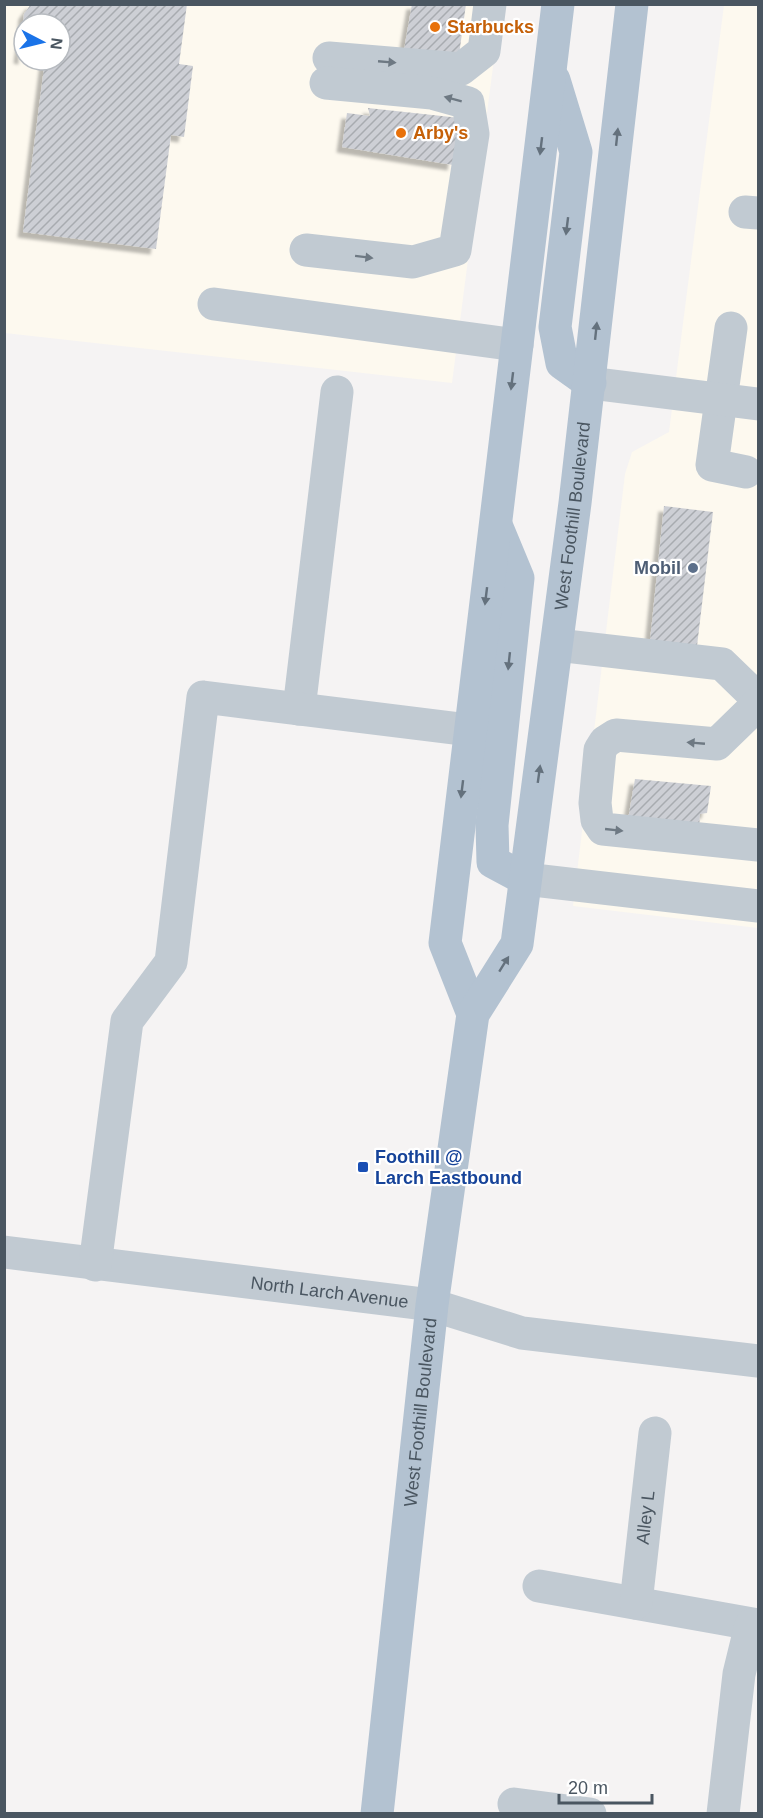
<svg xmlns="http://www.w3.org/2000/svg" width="763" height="1818" viewBox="0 0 763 1818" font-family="Arial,sans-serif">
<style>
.commercial{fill:#fdf9ef;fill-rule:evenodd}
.building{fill:url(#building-hatch);filter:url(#shadow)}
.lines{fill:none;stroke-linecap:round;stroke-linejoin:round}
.minor{stroke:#c1cad2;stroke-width:33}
.major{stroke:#b3c2d1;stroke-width:33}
.oneway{fill:#6e7983}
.oneway2{fill:#64717d}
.food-dot{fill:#e8710a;stroke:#fff;stroke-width:2}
.service-dot{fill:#5c6f8a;stroke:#fff;stroke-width:2}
.transit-dot{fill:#1a4fb4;stroke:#fff;stroke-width:2}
.labels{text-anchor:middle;stroke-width:4.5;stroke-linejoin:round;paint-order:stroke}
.food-label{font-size:18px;font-weight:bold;fill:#c56008;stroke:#fff;text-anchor:start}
.street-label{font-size:18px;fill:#4a5661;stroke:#fff}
.service-label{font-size:18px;font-weight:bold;fill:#4e5e75;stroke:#fff;text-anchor:end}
.transit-label{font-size:18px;font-weight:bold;fill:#164399;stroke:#fff;text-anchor:start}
</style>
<defs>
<pattern id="building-hatch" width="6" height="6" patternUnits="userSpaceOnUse" patternTransform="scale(1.5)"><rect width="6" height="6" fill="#cdcfd5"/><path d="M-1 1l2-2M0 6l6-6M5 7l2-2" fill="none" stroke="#a8abb0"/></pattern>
<filter id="shadow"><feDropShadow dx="-5.5" dy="5.5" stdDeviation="1.5" flood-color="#0004"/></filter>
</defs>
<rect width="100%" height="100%" fill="#f5f3f3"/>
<g class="commercial">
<path d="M5,5H501L452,383L5,333ZM24,24H60V60H24Z"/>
<polygon points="724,5 758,5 758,928 573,906 625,474 632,452 669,432"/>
</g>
<g class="building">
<polygon points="31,4 187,4 179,64 193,66 184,137 171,135 156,249 23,232 45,60 60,60 60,24 23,24 24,14"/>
<polygon points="412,4 466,4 459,55 404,50"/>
<polygon points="23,29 24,29 24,59 19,58"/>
<polygon points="368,108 460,118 453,165 342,147 347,113 370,116"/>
<polygon points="664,506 713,512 697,646 650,641"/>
<polygon points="635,779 711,786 707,813 700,814 698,845 625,837"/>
</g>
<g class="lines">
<g class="minor">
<polyline points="329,58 461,69 484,51 490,4"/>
<polyline points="745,212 758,213"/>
<polyline points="306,250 413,262 455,250 473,134 468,103 432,93 326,83"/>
<polyline points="214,304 517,345"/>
<polyline points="731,328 712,465 746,472"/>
<polyline points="590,383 758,404"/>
<polyline points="557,645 722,664 758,699"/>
<polyline points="758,704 717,744 616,735 605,742 600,750 595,803 597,820 603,829 758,845"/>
<polyline points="299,709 337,392"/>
<polyline points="525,879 758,906"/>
<path id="s1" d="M4,1252L432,1305L522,1333L758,1361"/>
<polyline points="95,1265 127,1021 171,962 203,697 469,730"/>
<polyline points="539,1586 758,1625"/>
<path id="s2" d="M636,1603L655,1433"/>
<polyline points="514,1804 590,1814"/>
<polyline points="723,1814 739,1674 751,1625"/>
</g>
<g class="major">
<polyline points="554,80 576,152 555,327 562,363 590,383"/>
<polyline points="496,525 518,578 492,825 493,862 525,879"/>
<polyline points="473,1014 445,943 558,4"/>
<path id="s3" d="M377,1814L432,1305L473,1014L517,944L575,503L632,4"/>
</g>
</g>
<defs><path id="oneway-solid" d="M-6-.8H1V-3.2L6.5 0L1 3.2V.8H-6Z" transform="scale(1.5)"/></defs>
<g class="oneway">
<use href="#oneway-solid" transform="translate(387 62) rotate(5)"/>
<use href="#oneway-solid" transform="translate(453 99) rotate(-165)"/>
<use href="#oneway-solid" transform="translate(364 257) rotate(7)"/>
<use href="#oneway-solid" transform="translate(696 743) rotate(-175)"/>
<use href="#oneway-solid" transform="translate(614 830) rotate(6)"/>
</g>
<g class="oneway2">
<use href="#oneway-solid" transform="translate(617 137) rotate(-84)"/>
<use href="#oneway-solid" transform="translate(541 146) rotate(97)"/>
<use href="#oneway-solid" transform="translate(567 226) rotate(97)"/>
<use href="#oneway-solid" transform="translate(596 331) rotate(-84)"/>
<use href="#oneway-solid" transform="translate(512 381) rotate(97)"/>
<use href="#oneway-solid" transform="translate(486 596) rotate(97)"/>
<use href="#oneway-solid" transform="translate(509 661) rotate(96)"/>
<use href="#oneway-solid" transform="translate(539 774) rotate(-82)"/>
<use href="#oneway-solid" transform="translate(462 789) rotate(97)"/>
<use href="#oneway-solid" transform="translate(504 964) rotate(-58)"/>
</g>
<g class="food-dot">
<circle cx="435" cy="27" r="6"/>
<circle cx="401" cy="133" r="6"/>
</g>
<circle class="service-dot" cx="693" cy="568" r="6"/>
<rect class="transit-dot" x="357" y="1161" width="12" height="12" rx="3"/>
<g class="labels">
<g class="food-label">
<text x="447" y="33">Starbucks</text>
<text x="413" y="139">Arby's</text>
</g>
<g class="street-label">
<text dy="6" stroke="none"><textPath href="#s3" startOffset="1320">West Foothill Boulevard</textPath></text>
<text dy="6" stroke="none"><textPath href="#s1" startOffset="328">North Larch Avenue</textPath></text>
<text dy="6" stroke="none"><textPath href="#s3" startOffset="404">West Foothill Boulevard</textPath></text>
<text dy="6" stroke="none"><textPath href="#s2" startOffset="86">Alley L</textPath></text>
</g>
<g class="service-label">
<text x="681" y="574">Mobil</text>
</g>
<g class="transit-label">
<text x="375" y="1163">Foothill @<tspan x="375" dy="21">Larch Eastbound</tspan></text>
</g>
</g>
<rect width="763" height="1818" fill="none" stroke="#4a5661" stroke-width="12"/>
<g transform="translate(42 42) rotate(97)"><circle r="28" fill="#ffffff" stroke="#b7bbc0" stroke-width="1.5"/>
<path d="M0-4.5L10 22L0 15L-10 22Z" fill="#1a73e8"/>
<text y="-9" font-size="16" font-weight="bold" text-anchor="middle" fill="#4a5661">N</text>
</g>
<path d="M559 1794v9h93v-9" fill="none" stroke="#4a5661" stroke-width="3"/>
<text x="568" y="1794" font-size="18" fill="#4a5661" stroke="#ffffff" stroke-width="4.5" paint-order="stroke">20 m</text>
</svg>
